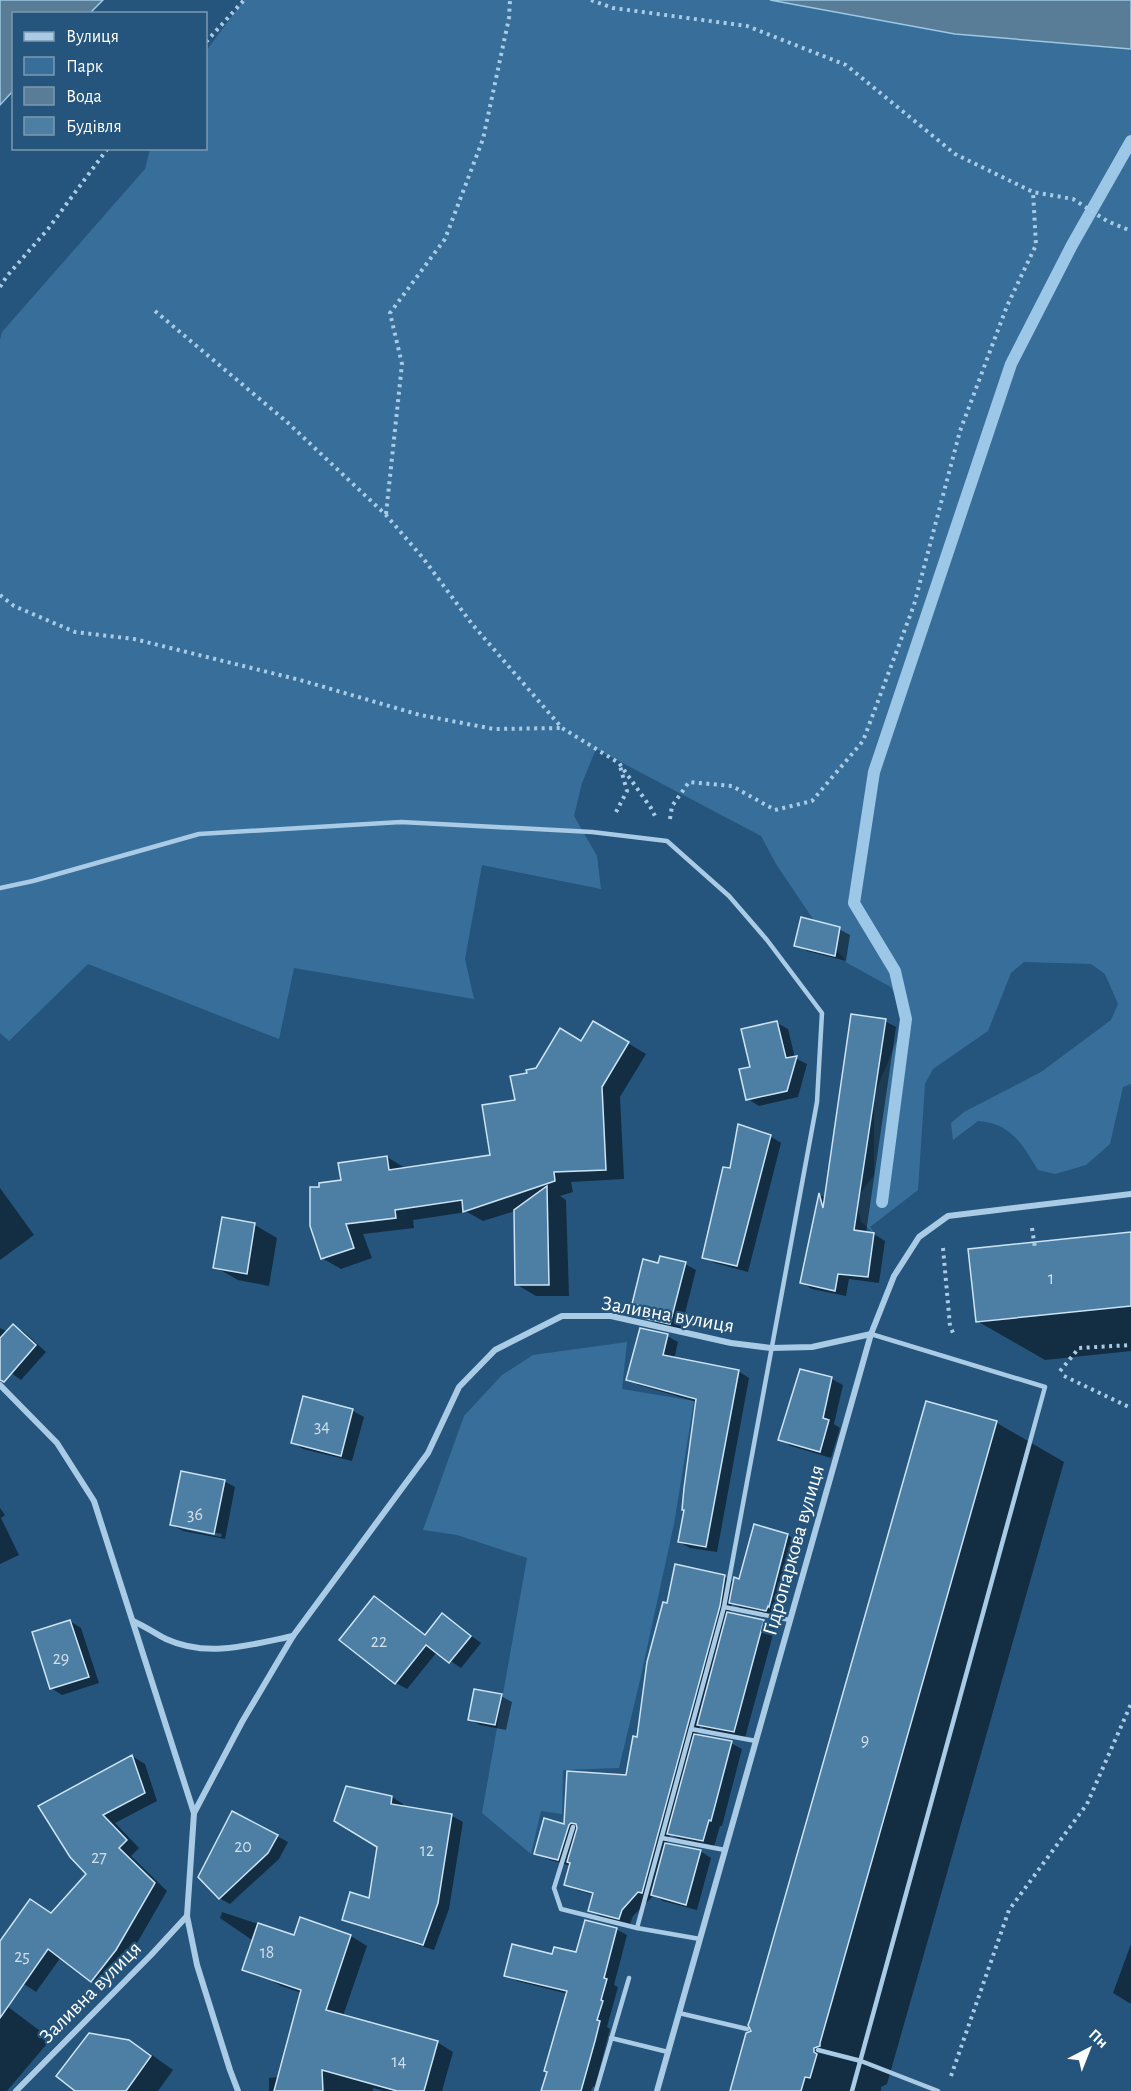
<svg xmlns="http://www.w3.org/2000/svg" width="1131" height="2091" viewBox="0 0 1131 2091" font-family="'Alegreya Sans',sans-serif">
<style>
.green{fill:#386f9a}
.water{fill:#597c97;stroke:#9dc7e6;stroke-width:1.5}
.shadow{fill:#0007;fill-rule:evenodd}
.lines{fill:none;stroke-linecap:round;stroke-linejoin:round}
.stream{stroke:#9dc7e6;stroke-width:12}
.building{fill:#4d7fa5;stroke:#cce3f4;stroke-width:1.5}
.path{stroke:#a9cbe5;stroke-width:4;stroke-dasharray:3 4.5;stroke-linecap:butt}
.lane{stroke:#a9cbe5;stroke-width:4.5}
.street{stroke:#a9cbe5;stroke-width:6}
.labels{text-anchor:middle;stroke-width:4.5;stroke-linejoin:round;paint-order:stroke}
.number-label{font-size:18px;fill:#d2dfe8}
.street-label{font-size:21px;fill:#fff;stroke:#25557c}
</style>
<rect width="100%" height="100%" fill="#25557c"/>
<g class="green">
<path d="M244,0H770L955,34L1131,49V1084L1123,1087L1110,1144L1086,1165L1055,1174L1038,1170C1022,1144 1011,1123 978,1121L953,1140L951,1123L964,1112L1041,1072L1111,1020L1118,1004L1105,974L1091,964L1024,962L1011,973L988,1031L933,1069L925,1084L918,1190L870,1227L876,1235L861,1222L856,1199L874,1175V1095L906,1019L891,987L847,963L817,925L776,864L761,836L596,749L582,783L574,816L597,856L601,889L482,865L465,959L474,999L294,968L279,1039L88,964L9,1041L0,1033V340L2,332L145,169L150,149L206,148V51Z"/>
<polygon points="627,1342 622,1389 694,1401 674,1524 640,1680 619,1768 563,1770 562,1814 541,1811 531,1854 482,1813 527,1558 457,1535 423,1530 464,1416 502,1375 533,1355"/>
</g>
<g class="water">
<polygon points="0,0 103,0 90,13 14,14 13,91 0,105"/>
<polygon points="770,0 1131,0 1131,49 955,34"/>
</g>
<g class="shadow">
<polygon points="839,929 850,935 846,961 807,951 796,945"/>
<polygon points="885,1021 896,1027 866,1233 874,1234 885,1241 879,1283 849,1279 846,1296 812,1289 801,1282 820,1195 826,1198"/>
<polygon points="594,1023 646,1054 620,1097 624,1179 571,1182 573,1192 560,1196 566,1200 569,1296 536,1296 516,1284 515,1211 483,1221 467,1212 413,1220 414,1228 363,1234 372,1258 341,1269 322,1258 321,1188 343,1182 387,1157 405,1168 492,1156 528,1074 582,1043"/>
<polygon points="777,1023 788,1029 795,1058 807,1064 798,1097 759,1106 748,1099 752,1068"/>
<polygon points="770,1136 781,1143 748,1272 715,1263 704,1257 732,1170"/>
<polygon points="0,1188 34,1235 0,1260"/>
<polygon points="255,1225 277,1238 269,1286 238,1280 215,1267"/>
<polygon points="1131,1234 1131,1351 1045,1360 977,1321"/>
<polygon points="685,1264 696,1270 681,1329 656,1323 645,1317 647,1310 633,1303 659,1265"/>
<polygon points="14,1326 24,1332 46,1352 21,1380 0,1365 0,1328 8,1332"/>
<polygon points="667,1336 678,1342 674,1359 738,1371 749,1378 717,1552 690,1548 679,1542 685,1510 697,1402 639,1385 628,1379"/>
<polygon points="801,1370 832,1379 843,1385 834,1424 840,1428 831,1458 791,1446 780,1439"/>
<polygon points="304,1398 353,1411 364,1417 352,1461 303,1449 292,1442"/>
<polygon points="927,1403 997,1423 1064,1462 887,2084 881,2087 881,2091 731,2091 753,2031"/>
<path d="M224,1481L235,1487L225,1539L183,1531L172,1525ZM181,1526L222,1534L221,1537L181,1529Z"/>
<polygon points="0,1508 5,1515 1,1518 19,1555 0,1564"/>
<polygon points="755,1526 788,1535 799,1542 780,1612 779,1612 777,1616 742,1609 732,1603 730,1614 764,1621 775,1627 745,1738 709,1731 700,1726 697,1736 731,1743 742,1749 722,1826 720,1826 714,1847 680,1840 670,1834 667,1845 700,1851 711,1858 697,1910 663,1901 654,1895 633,1916 630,1924 601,1917 590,1910 594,1895 577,1890 566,1884 571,1866 547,1859 536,1853 565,1826 627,1777 638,1738 668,1605 725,1577 735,1583 740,1580"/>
<polygon points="375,1598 426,1636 442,1615 481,1643 461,1668 437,1652 407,1689 396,1683"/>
<polygon points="70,1621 81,1628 99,1683 62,1695 51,1688"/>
<polygon points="501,1696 512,1702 506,1730 480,1725 469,1719"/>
<polygon points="132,1756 145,1764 157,1801 115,1823 139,1848 131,1856 167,1891 129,1957 104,1988 91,1981 61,1957 36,1992 0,1968 0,1944 52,1914 88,1874 71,1856"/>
<polygon points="347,1787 392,1797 403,1804 402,1807 452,1816 463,1822 449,1909 434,1950 355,1925 344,1919 370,1900 379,1846"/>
<polygon points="277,1836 288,1842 279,1859 230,1904 219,1898"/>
<polygon points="222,1912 295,1936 301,1919 351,1936 367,1946 343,2016 437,2042 453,2052 442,2091 384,2091 373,2088 373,2091 269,2091 269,2078 279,2077 302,1993 281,1986 265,1977 277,1957 220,1918"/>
<polygon points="616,1929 627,1935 614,1985 618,1987 607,2027 610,2029 595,2087 593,2086 591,2091 545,2091 568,1994 517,1981 506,1975 553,1956 577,1954"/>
<polygon points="1131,1944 1131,2004 1113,1993"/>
<polygon points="0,2001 51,2039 7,2091 0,2091"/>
<polygon points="129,2041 152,2055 173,2070 158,2091 78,2091"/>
</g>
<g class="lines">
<polyline class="stream" points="882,1202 906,1019 895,971 854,903 874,772 1011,364 1072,245 1131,141"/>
</g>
<g class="building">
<polygon points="801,917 840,927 835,956 794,946"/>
<polygon points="851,1014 886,1019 854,1230 874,1233 868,1277 838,1274 835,1291 800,1283 819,1193 823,1208"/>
<polygon points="593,1021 629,1042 602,1087 606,1170 554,1172 555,1181 463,1212 462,1200 395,1210 396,1218 346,1224 354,1248 321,1259 310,1226 310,1187 319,1187 319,1183 341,1180 338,1163 387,1156 389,1170 490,1155 482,1105 515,1100 510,1076 527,1073 526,1070 536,1068 560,1028 581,1041"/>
<polygon points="777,1021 786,1058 797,1056 787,1091 746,1100 739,1069 750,1067 741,1029"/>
<polygon points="738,1124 771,1135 737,1266 702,1258 723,1167 730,1168"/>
<polygon points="547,1186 549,1285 515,1285 514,1210"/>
<polygon points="222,1217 255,1223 247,1274 213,1268"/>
<polygon points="1131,1232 1131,1306 976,1322 968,1249"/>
<polygon points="660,1256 686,1262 670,1324 643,1318 646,1307 632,1304 643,1259 658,1263"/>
<polygon points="13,1324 36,1345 4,1382 0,1380 0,1338"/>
<polygon points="640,1328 668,1334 663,1355 739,1370 706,1547 678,1542 684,1510 682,1510 684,1488 696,1399 626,1380"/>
<polygon points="800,1369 832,1377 823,1418 829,1420 820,1452 778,1440"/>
<polygon points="303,1396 353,1409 341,1456 291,1443"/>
<polygon points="926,1401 997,1421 820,2043 820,2046 814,2048 814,2052 817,2054 810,2078 805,2077 801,2091 730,2091 746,2033 751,2031 748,2025 750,2020"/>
<polygon points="181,1471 225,1480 214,1534 170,1525"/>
<polygon points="754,1524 788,1534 769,1607 768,1606 766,1611 729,1603 734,1577 739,1579"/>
<polygon points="675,1564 725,1575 720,1606 642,1893 638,1892 622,1910 619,1919 588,1911 593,1893 564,1885 570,1863 567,1862 577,1828 576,1824 571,1823 569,1825 558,1860 534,1854 544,1818 564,1824 567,1771 626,1775 633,1736 637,1737 647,1662 663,1602 667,1603"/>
<polygon points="374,1596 425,1635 442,1613 471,1636 449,1663 426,1645 395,1684 339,1640"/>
<polygon points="727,1612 764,1620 734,1732 697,1725"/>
<polygon points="70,1620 89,1677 50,1689 32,1632"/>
<polygon points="474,1689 502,1694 495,1725 468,1720"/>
<polygon points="694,1734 732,1741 711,1821 709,1820 703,1841 667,1834"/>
<polygon points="132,1755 145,1793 103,1815 127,1840 119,1848 155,1883 116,1950 91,1982 48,1949 0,2018 0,1941 30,1899 51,1913 86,1874 70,1857 38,1806"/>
<polygon points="346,1786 392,1796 391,1804 452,1814 438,1903 423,1945 342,1920 350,1892 369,1898 377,1847 334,1821"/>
<polygon points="232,1811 278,1835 268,1853 219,1899 198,1877"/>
<polygon points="665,1843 701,1850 686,1905 651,1895"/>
<polygon points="300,1917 351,1935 326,2010 438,2041 424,2091 397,2091 322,2070 323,2091 274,2091 301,1990 242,1970 258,1923 294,1935"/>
<polygon points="585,1920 617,1928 604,1978 607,1979 601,2000 603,2001 597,2020 600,2021 595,2041 581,2091 541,2091 547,2072 544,2071 567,1991 504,1976 512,1944 552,1954 554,1947 576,1952"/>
<polygon points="89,2033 129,2040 151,2056 126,2091 75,2091 56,2076"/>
</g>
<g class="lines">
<g class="path">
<polyline points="591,0 613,8 747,26 846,65 955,154 1033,192 1073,199 1107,221 1131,231"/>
<polyline points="206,42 244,0"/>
<polyline points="0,287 7,276 48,229 108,148"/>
<polyline points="155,311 287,422 386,515 423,558 472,624 562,728 619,763 651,808 656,818"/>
<polyline points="386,514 402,364 390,313 445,239 483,139 509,18 510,0"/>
<polyline points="0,595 14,606 75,632 134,639 300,680 420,715 494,729 562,728"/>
<polyline points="616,812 627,791 620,766"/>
<polyline points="670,819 672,806 689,782 732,786 775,810 812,801 863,741 914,605 960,431 1007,306 1036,245 1033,192"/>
<polyline points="1032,1228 1035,1248"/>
<polyline points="943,1248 950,1326 954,1335"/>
<polyline points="1060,1371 1079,1348 1131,1345"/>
<polyline points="1064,1376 1131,1408"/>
<polyline points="951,2076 1009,1910 1087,1804 1131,1704"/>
</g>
<g class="lane">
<polyline points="0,888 33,881 199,834 401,822 592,832 667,841 729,896 767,940 822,1013 817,1102 724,1607 637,1928"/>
<polyline points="724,1607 790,1620"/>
<polyline points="691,1729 756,1741"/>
<polyline points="573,1827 554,1888 561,1909 637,1928 700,1939"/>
<polyline points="662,1838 725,1850"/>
<polyline points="679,2013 747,2029"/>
<polyline points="611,2038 668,2052"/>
<polyline points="818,2050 861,2061 938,2091"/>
<polyline points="596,2091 629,1978"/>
<polyline points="852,2091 1045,1387 871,1334"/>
</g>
<g class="street">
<polyline points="0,1385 57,1443 94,1501 194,1813 187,1916 197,1965 230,2070 238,2091"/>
<path d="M133,1621C144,1626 155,1633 166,1639C207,1658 250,1645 293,1636"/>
<polyline points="194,1813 242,1722 293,1636 428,1453 459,1387 495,1350 562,1316 611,1316 731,1343 771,1348 812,1347 871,1334"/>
<polyline points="16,2091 151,1955 187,1916"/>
<polyline points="657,2091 871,1334 894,1276 919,1237 948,1216 1131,1194"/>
</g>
</g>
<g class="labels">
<g class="number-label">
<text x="1051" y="1284">1</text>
<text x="322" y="1432">34</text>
<text x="195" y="1520">36</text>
<text x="379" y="1647">22</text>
<text x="61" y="1664">29</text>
<text x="865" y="1746">9</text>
<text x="243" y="1852">20</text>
<text x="427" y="1856">12</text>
<text x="99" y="1863">27</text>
<text x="267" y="1958">18</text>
<text x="22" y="1962">25</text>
<text x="399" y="2067">14</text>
</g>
<g class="street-label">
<text transform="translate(668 1314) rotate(10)" y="7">Заливна вулиця</text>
<text transform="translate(793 1550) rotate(-74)" y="7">Гідропаркова вулиця</text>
<text transform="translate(90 1992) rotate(-45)" y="7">Заливна вулиця</text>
</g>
</g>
<rect x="12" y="12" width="195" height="138" fill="#25557c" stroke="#7c99b0" stroke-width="1.5"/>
<rect x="24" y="32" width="30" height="9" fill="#a9cbe5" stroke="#7c99b0" stroke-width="1.5"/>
<text x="66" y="42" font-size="18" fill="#ffffff">Вулиця</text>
<rect x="24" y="57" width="30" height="18" fill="#386f9a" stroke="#7c99b0" stroke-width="1.5"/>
<text x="66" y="72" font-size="18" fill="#ffffff">Парк</text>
<rect x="24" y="87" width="30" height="18" fill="#597c97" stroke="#7c99b0" stroke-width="1.5"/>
<text x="66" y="102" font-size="18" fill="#ffffff">Вода</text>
<rect x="24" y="117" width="30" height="18" fill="#4d7fa5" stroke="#7c99b0" stroke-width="1.5"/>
<text x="66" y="132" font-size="18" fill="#ffffff">Будівля</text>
<g transform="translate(1089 2049) rotate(42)" stroke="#25557c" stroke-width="4.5" paint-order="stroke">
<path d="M0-4.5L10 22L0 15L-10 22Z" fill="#ffffff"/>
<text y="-9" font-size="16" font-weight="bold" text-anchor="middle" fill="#ffffff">Пн</text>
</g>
</svg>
